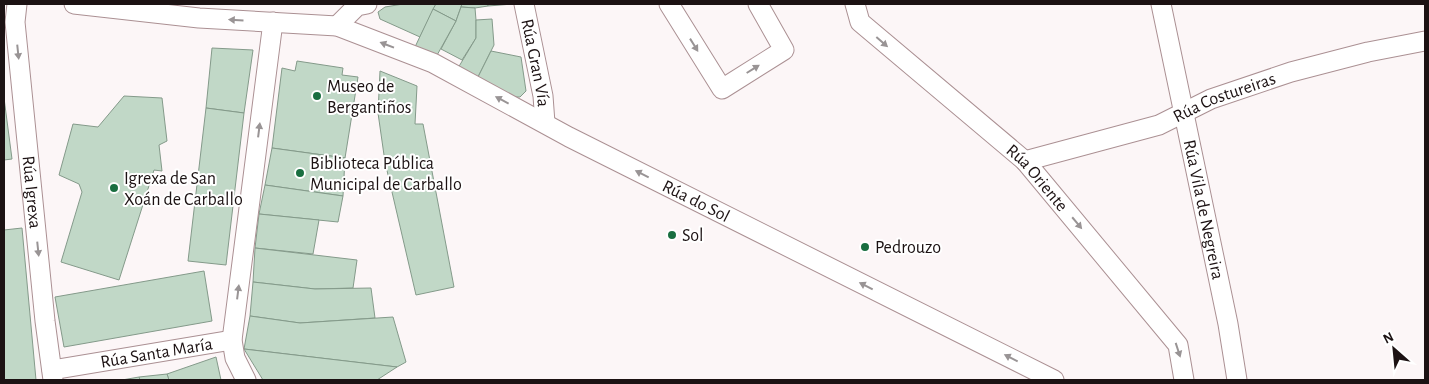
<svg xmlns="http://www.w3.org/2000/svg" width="1429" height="384" viewBox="0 0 1429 384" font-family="'Alegreya Sans',sans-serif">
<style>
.building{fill:#c1d8c7;stroke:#849a8a}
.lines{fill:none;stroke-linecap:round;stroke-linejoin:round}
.street-casing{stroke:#ab9093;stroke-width:21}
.street{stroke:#fff;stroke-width:19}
.oneway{fill:#999495}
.poi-dot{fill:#196e40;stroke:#fff;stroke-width:2}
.labels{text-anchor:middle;stroke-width:4;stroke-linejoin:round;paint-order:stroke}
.street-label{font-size:18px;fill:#1c1213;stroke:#fff}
.poi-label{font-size:18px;fill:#1c1213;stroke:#fff;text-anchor:start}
</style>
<rect width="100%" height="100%" fill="#fcf6f7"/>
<g class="building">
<polygon points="403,4 436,4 420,37 380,19 378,12 385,7"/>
<polygon points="436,4 462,4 456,21 433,9"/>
<polygon points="462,4 488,4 488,6 475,8 461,7"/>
<polygon points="488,4 513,4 488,6"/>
<polygon points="461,7 475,8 476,20 476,38 462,60 441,49 456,21"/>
<polygon points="433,9 456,21 436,57 415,47"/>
<polygon points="492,19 494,45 478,77 458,68 476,38 476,20"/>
<polygon points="212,48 253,50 244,113 206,108"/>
<polygon points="491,51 521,57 526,91 520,97 513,97 478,77"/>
<polygon points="297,61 343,68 342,75 358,77 345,158 272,148 282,68 295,71"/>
<polygon points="380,71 417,86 415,124 423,124 454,287 416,295 385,162 378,113"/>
<polygon points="124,96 162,98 167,141 159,145 162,171 154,170 119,280 61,262 82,192 79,184 59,175 73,124 98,127"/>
<polygon points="4,98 12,159 4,160"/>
<polygon points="206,108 244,113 226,265 188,261"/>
<polygon points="272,148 345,158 343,196 265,185"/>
<polygon points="265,185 343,196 338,222 259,214"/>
<polygon points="259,214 319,220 313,254 255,248"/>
<polygon points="22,228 36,380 4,380 4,230"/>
<polygon points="255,248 357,260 353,288 315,289 253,282"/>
<polygon points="204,271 212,321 64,347 55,297"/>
<polygon points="253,282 315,289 371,288 375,318 300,323 250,316"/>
<polygon points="250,316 300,323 393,317 406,362 397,367 244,349"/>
<polygon points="244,349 397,367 377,380 263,380"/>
<polygon points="216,357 221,380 169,380 167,374"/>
<polygon points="167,374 169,380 140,380 139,377"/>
<polygon points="139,377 140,380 122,380"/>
</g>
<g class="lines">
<defs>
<g id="street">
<path id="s1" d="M17,4L15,22L45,321L53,380"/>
<path id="s2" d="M74,4L199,18L337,26L433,63L569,137L1054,380"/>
<path id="s3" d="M524,4L543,96L545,123"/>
<polyline points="669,4 722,89 784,50 758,4"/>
<path id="s4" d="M855,4L860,22L1025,161L1178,345L1184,380"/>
<path id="s5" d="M1161,4L1228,324L1237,380"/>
<polyline points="337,26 357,6 367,4"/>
<path id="s6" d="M1025,161L1159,125L1211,99L1291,72L1368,52L1425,41"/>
<path id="s7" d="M52,370L232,340"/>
<polyline points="246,380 235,358 232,340 273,22"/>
</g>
</defs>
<use href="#street" class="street-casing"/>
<use href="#street" class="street"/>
</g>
<defs><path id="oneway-solid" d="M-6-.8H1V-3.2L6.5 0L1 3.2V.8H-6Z" transform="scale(1.25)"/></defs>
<g class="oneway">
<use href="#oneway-solid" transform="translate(236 20) rotate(-177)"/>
<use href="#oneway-solid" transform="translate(882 42) rotate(41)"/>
<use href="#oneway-solid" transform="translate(387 45) rotate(-159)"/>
<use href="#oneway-solid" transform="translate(694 45) rotate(58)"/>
<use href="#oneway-solid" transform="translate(18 52) rotate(84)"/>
<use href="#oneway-solid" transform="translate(753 69) rotate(-32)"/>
<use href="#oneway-solid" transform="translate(502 100) rotate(-152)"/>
<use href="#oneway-solid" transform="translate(259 130) rotate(-83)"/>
<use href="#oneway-solid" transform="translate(642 174) rotate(-153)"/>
<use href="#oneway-solid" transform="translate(1077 223) rotate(50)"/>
<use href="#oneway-solid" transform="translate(38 249) rotate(84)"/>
<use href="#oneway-solid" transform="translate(866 286) rotate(-153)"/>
<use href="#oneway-solid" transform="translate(238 292) rotate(-83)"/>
<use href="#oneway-solid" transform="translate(1178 350) rotate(72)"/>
<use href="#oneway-solid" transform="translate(1011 358) rotate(-153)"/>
</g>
<g class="poi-dot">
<circle cx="317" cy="96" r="5"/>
<circle cx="300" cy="173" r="5"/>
<circle cx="114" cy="188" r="5"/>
<circle cx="672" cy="235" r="5"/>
<circle cx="865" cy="247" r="5"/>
</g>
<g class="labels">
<g class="street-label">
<text dy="6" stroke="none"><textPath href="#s3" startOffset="60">Rúa Gran Vía</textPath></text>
<text dy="6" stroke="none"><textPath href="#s6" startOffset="210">Rúa Costureiras</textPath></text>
<text dy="6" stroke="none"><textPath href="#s4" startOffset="255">Rúa Oriente</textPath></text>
<text dy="6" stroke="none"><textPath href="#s1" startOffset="189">Rúa Igrexa</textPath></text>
<text dy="6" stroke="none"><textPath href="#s2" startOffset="664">Rúa do Sol</textPath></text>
<text dy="6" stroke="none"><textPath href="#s5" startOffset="210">Rúa Vila de Negreira</textPath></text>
<text dy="6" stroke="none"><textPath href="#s7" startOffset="106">Rúa Santa María</textPath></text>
</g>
<g class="poi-label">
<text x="327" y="92">Museo de<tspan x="327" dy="21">Bergantiños</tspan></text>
<text x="310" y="169">Biblioteca Pública<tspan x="310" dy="21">Municipal de Carballo</tspan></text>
<text x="124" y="184">Igrexa de San<tspan x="124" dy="21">Xoán de Carballo</tspan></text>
<text x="682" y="241">Sol</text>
<text x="875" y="253">Pedrouzo</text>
</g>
</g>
<rect width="1429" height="384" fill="none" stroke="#1c1213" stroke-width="10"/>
<g transform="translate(1394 349) rotate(333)" stroke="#ffffff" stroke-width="4" paint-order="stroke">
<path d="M0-4L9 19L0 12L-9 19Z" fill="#1c1213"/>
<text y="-8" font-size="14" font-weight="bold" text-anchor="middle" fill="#1c1213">N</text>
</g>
</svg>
